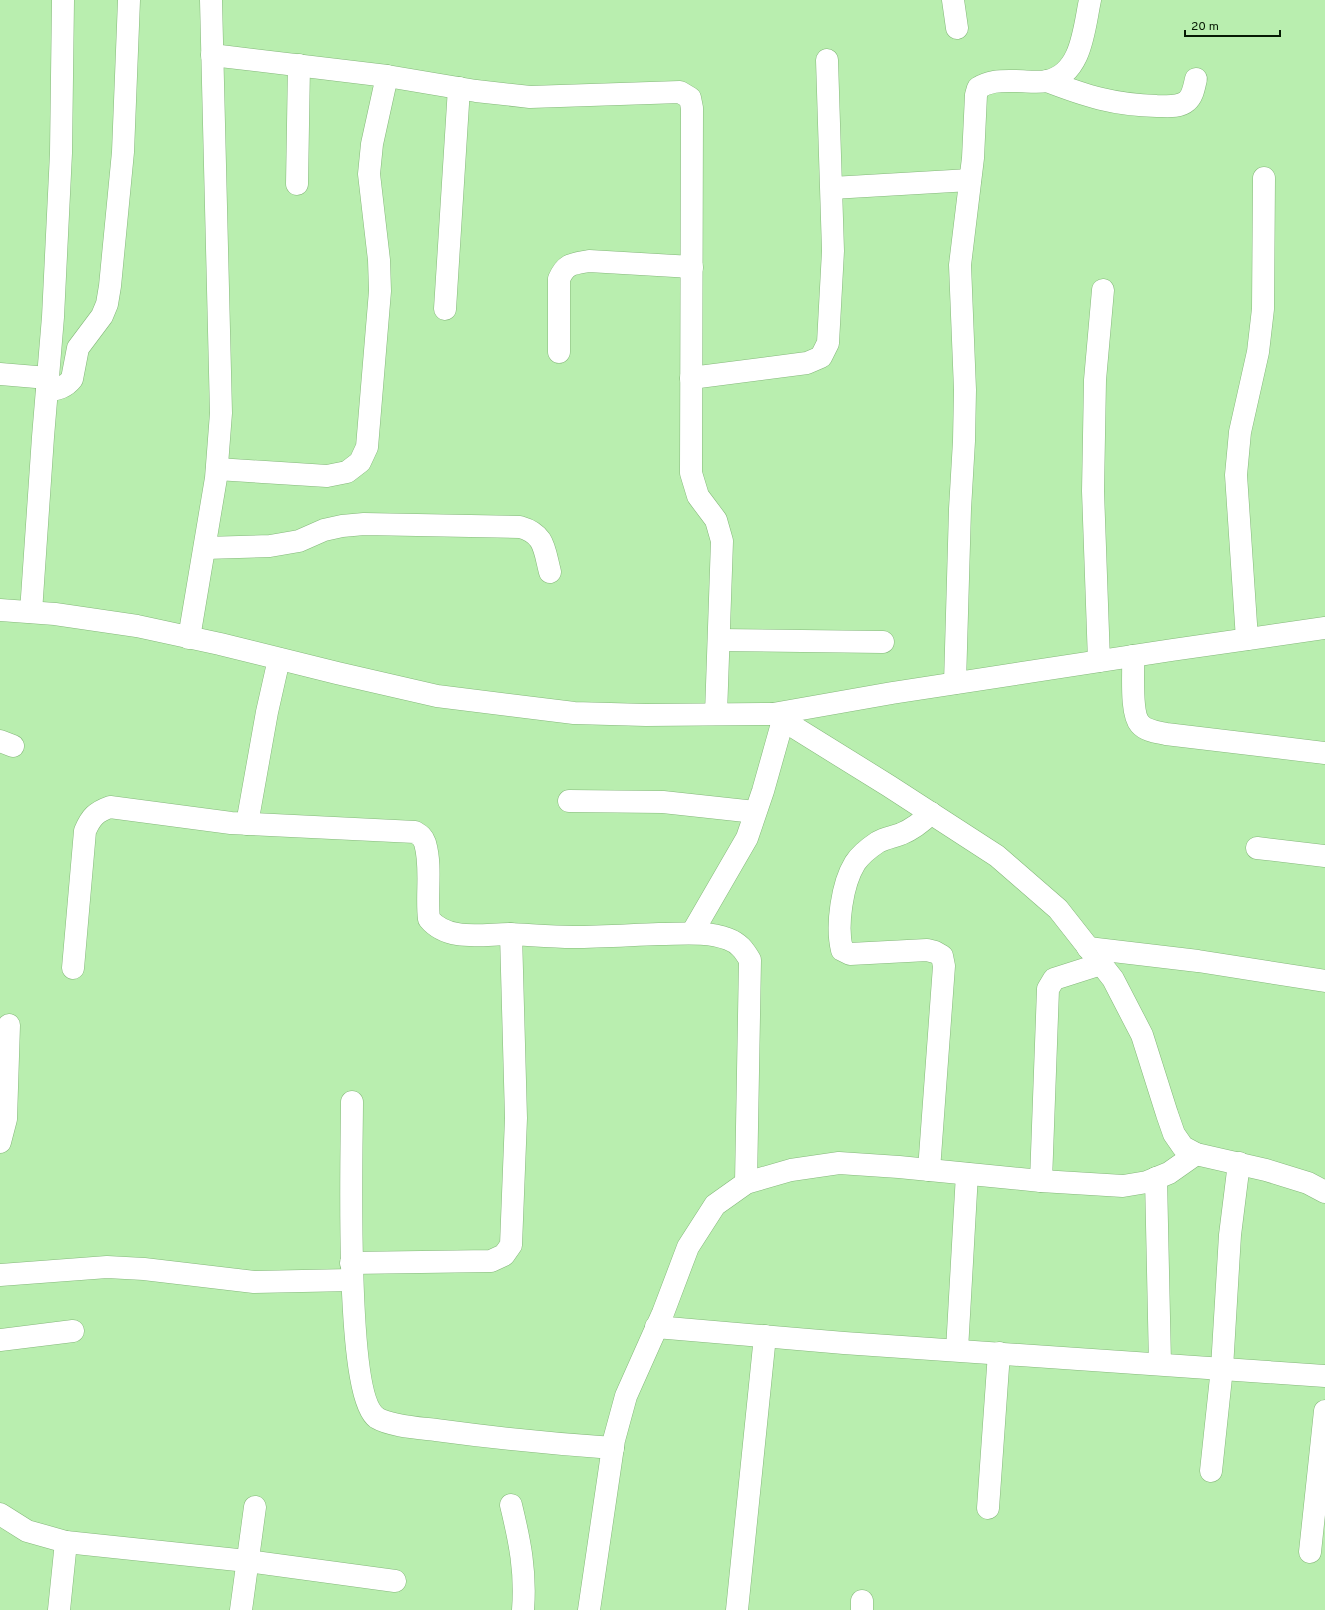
<svg xmlns="http://www.w3.org/2000/svg" width="1325" height="1610" viewBox="0 0 1325 1610" font-family="Overpass,sans-serif">
<style>
.lines{fill:none;stroke-linecap:round;stroke-linejoin:round}
.minor-casing{stroke:#85b87b;stroke-width:23}
.minor{stroke:#fff;stroke-width:22}
</style>
<rect width="100%" height="100%" fill="#b9eeaf"/>
<g class="lines">
<defs>
<g id="minor">
<polyline points="953,0 957,28"/>
<polyline points="212,55 387,76 476,91 530,97 680,92 690,98 692,108 691,473 698,496 716,520 722,541 716,714"/>
<path d="M1047,81C1086,96 1114,105 1157,106C1166,106 1179,108 1187,101C1193,96 1194,87 1196,79"/>
<polyline points="297,184 299,65"/>
<polyline points="832,188 970,180"/>
<polyline points="445,309 459,88"/>
<path d="M559,352V279C566,263 573,264 589,261L692,267"/>
<polyline points="0,374 48,378"/>
<polyline points="691,378 807,363 821,357 828,343 833,251 827,60"/>
<path d="M47,391C57,389 65,388 72,379L78,348L102,316L107,304L110,286L123,152L129,0"/>
<polyline points="217,469 327,476 347,472 360,462 367,447 380,291 379,260 369,174 372,144 387,76"/>
<path d="M205,548L270,546L299,541L324,530L342,526L364,524L520,527C545,534 544,549 550,572"/>
<polyline points="0,610 55,614 137,626 220,644 337,673 437,696 574,713 646,715 773,714 892,693 1172,650 1325,628"/>
<polyline points="31,612 43,437 53,317 61,153 63,0"/>
<polyline points="189,638 216,478 221,413 211,0"/>
<polyline points="1247,639 1236,475 1240,432 1258,352 1263,309 1264,178"/>
<polyline points="719,640 883,642"/>
<path d="M1133,656C1134,671 1130,713 1140,724C1146,731 1157,732 1166,734L1325,753"/>
<polyline points="1099,661 1093,491 1095,380 1103,290"/>
<path d="M955,683L960,509L964,441L965,390L960,265L973,158L976,95L978,88C990,80 1002,81 1016,81C1026,81 1037,83 1047,81C1082,74 1084,28 1090,0"/>
<polyline points="773,714 889,786 997,856 1058,909 1113,979 1142,1035 1167,1114 1174,1134 1183,1147 1196,1154 1266,1170 1308,1183 1325,1192"/>
<polyline points="0,741 13,746"/>
<polyline points="569,801 663,802 755,812"/>
<polyline points="247,824 267,712 279,659"/>
<polyline points="1257,848 1325,856"/>
<polyline points="692,933 747,838 763,791 783,720"/>
<polyline points="1088,948 1198,961 1325,981"/>
<path d="M73,968L85,831C91,817 96,812 110,807L231,823L415,832C420,835 423,837 425,843C432,867 426,895 429,919C448,942 483,934 509,934C531,935 552,937 573,937C602,937 630,935 659,934C682,934 706,931 728,939C739,943 744,950 750,960L746,1183"/>
<path d="M352,1102C352,1149 344,1396 377,1418C390,1426 420,1428 436,1430C495,1438 553,1444 613,1448"/>
<polyline points="0,1142 6,1119 9,1025"/>
<path d="M929,1170L944,966L942,956L935,952L927,950L850,954L842,950C836,926 842,884 855,863C861,854 869,848 878,842C885,838 893,837 901,834C913,829 922,822 931,813"/>
<polyline points="1156,1178 1160,1364"/>
<polyline points="1041,1181 1048,989 1054,979 1101,964"/>
<polyline points="351,1263 491,1261 504,1255 511,1245 516,1118 511,934"/>
<polyline points="0,1275 107,1267 144,1269 254,1282 351,1280"/>
<polyline points="656,1327 844,1343 1325,1376"/>
<polyline points="0,1340 73,1331"/>
<polyline points="957,1350 967,1174"/>
<polyline points="1211,1471 1222,1368 1230,1235 1239,1163"/>
<path d="M511,1505C520,1542 526,1572 523,1610"/>
<polyline points="988,1508 999,1353"/>
<polyline points="0,1514 27,1531 66,1542 247,1561 395,1581"/>
<polyline points="1310,1552 1325,1411"/>
<polyline points="862,1601 862,1610"/>
<polyline points="59,1610 66,1542"/>
<polyline points="241,1610 255,1507"/>
<polyline points="589,1610 614,1440 626,1396 663,1313 688,1247 715,1205 746,1183 791,1170 839,1163 899,1167 1041,1181 1123,1186 1147,1182 1169,1173 1196,1154"/>
<polyline points="737,1610 765,1336"/>
</g>
</defs>
<use href="#minor" class="minor-casing"/>
<use href="#minor" class="minor"/>
</g>
<path d="M1185 30v6h95v-6" fill="none" stroke="#061903" stroke-width="2"/>
<text x="1191" y="30" font-size="12" fill="#061903" stroke="#b9eeaf" stroke-width="3" paint-order="stroke">20 m</text>
</svg>
